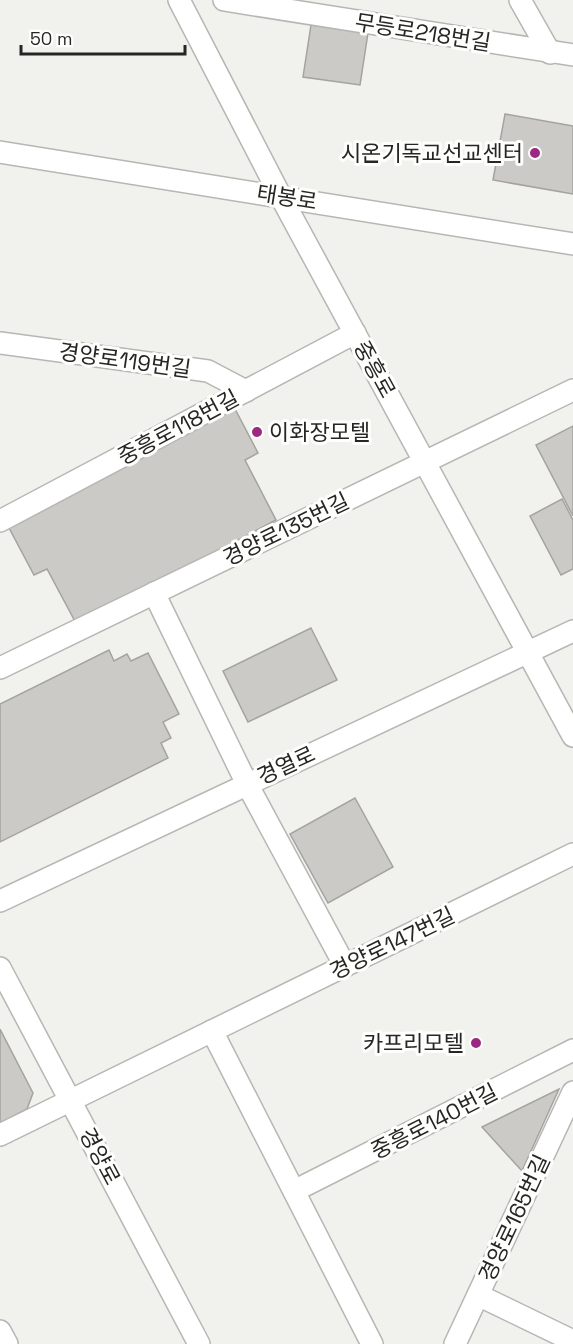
<svg xmlns="http://www.w3.org/2000/svg" width="573" height="1344" viewBox="0 0 573 1344" font-family="'Space Grotesk','Noto Sans KR',sans-serif">
<style>
.building{fill:#cccac6;stroke:#a4a39f;stroke-width:1.5}
.lines{fill:none;stroke-linecap:round;stroke-linejoin:round}
.minor-casing{stroke:#b6b7b3;stroke-width:24}
.minor{stroke:#fff;stroke-width:21}
.poi-dot{fill:#9d2882;stroke:#fefffc;stroke-width:2}
.labels{text-anchor:middle;stroke-width:6;stroke-linejoin:round;paint-order:stroke}
.street-label{font-size:22px;fill:#262625;stroke:#fefffc}
.poi-label{font-size:22px;fill:#262625;stroke:#fefffc;text-anchor:end}
</style>
<rect width="100%" height="100%" fill="#f1f2ed"/>
<g class="building">
<polygon points="311,25 368,33 360,85 303,77"/>
<polygon points="505,114 573,126 573,194 493,180"/>
<polygon points="234,407 258,453 245,460 276,520 77,625 47,569 34,575 8,526"/>
<polygon points="573,426 573,516 536,445"/>
<polygon points="562,499 573,520 573,569 561,575 530,516"/>
<polygon points="311,628 337,680 248,722 223,671"/>
<polygon points="109,650 114,661 127,654 131,661 148,653 179,714 163,722 171,738 161,743 168,758 0,842 0,704"/>
<polygon points="355,798 393,867 328,903 290,834"/>
<polygon points="0,1029 33,1093 27,1109 0,1123"/>
<polygon points="559,1089 522,1171 482,1127"/>
</g>
<g class="lines">
<defs>
<g id="minor">
<polyline points="179,0 281,197 573,736"/>
<polyline points="224,0 573,55"/>
<polyline points="520,0 550,53"/>
<polyline points="0,152 573,244"/>
<polyline points="0,343 208,371 246,391"/>
<polyline points="0,521 355,333"/>
<polyline points="154,593 247,784 345,966"/>
<polyline points="0,668 573,390"/>
<polyline points="0,901 573,631"/>
<polyline points="0,968 199,1344"/>
<polyline points="212,1031 372,1344"/>
<polyline points="0,1135 573,854"/>
<polyline points="294,1191 573,1050"/>
<polyline points="478,1295 573,1341"/>
<polyline points="0,1331 7,1344"/>
<polyline points="455,1344 573,1092"/>
</g>
</defs>
<use href="#minor" class="minor-casing"/>
<use href="#minor" class="minor"/>
</g>
<g class="poi-dot">
<circle cx="535" cy="153" r="6"/>
<circle cx="257" cy="432" r="6"/>
<circle cx="476" cy="1043" r="6"/>
</g>
<g class="labels">
<g class="street-label">
<text transform="translate(423 32) rotate(9)" y="8">무등로218번길</text>
<text transform="translate(287 197) rotate(9)" y="8">태봉로</text>
<text transform="translate(125 360) rotate(8)" y="8">경양로119번길</text>
<text transform="translate(375 369) rotate(61)" y="8">중흥로</text>
<text transform="translate(178 427) rotate(-28)" y="8">중흥로118번길</text>
<text transform="translate(286 529) rotate(-26)" y="8">경양로135번길</text>
<text transform="translate(286 765) rotate(-25)" y="8">경열로</text>
<text transform="translate(392 943) rotate(-26)" y="8">경양로147번길</text>
<text transform="translate(434 1121) rotate(-27)" y="8">중흥로140번길</text>
<text transform="translate(100 1156) rotate(62)" y="8">경양로</text>
<text transform="translate(514 1218) rotate(-65)" y="8">경양로165번길</text>
</g>
<g class="poi-label">
<text x="523" y="161">시온기독교선교센터</text>
<text x="269" y="440" text-anchor="start">이화장모텔</text>
<text x="464" y="1051">카프리모텔</text>
</g>
</g>
<path d="M21 45v9h164v-9" fill="none" stroke="#262625" stroke-width="3"/>
<text x="30" y="45" font-size="18" fill="#262625" stroke="#fefffc" stroke-width="4.5" paint-order="stroke">50 m</text>
</svg>
